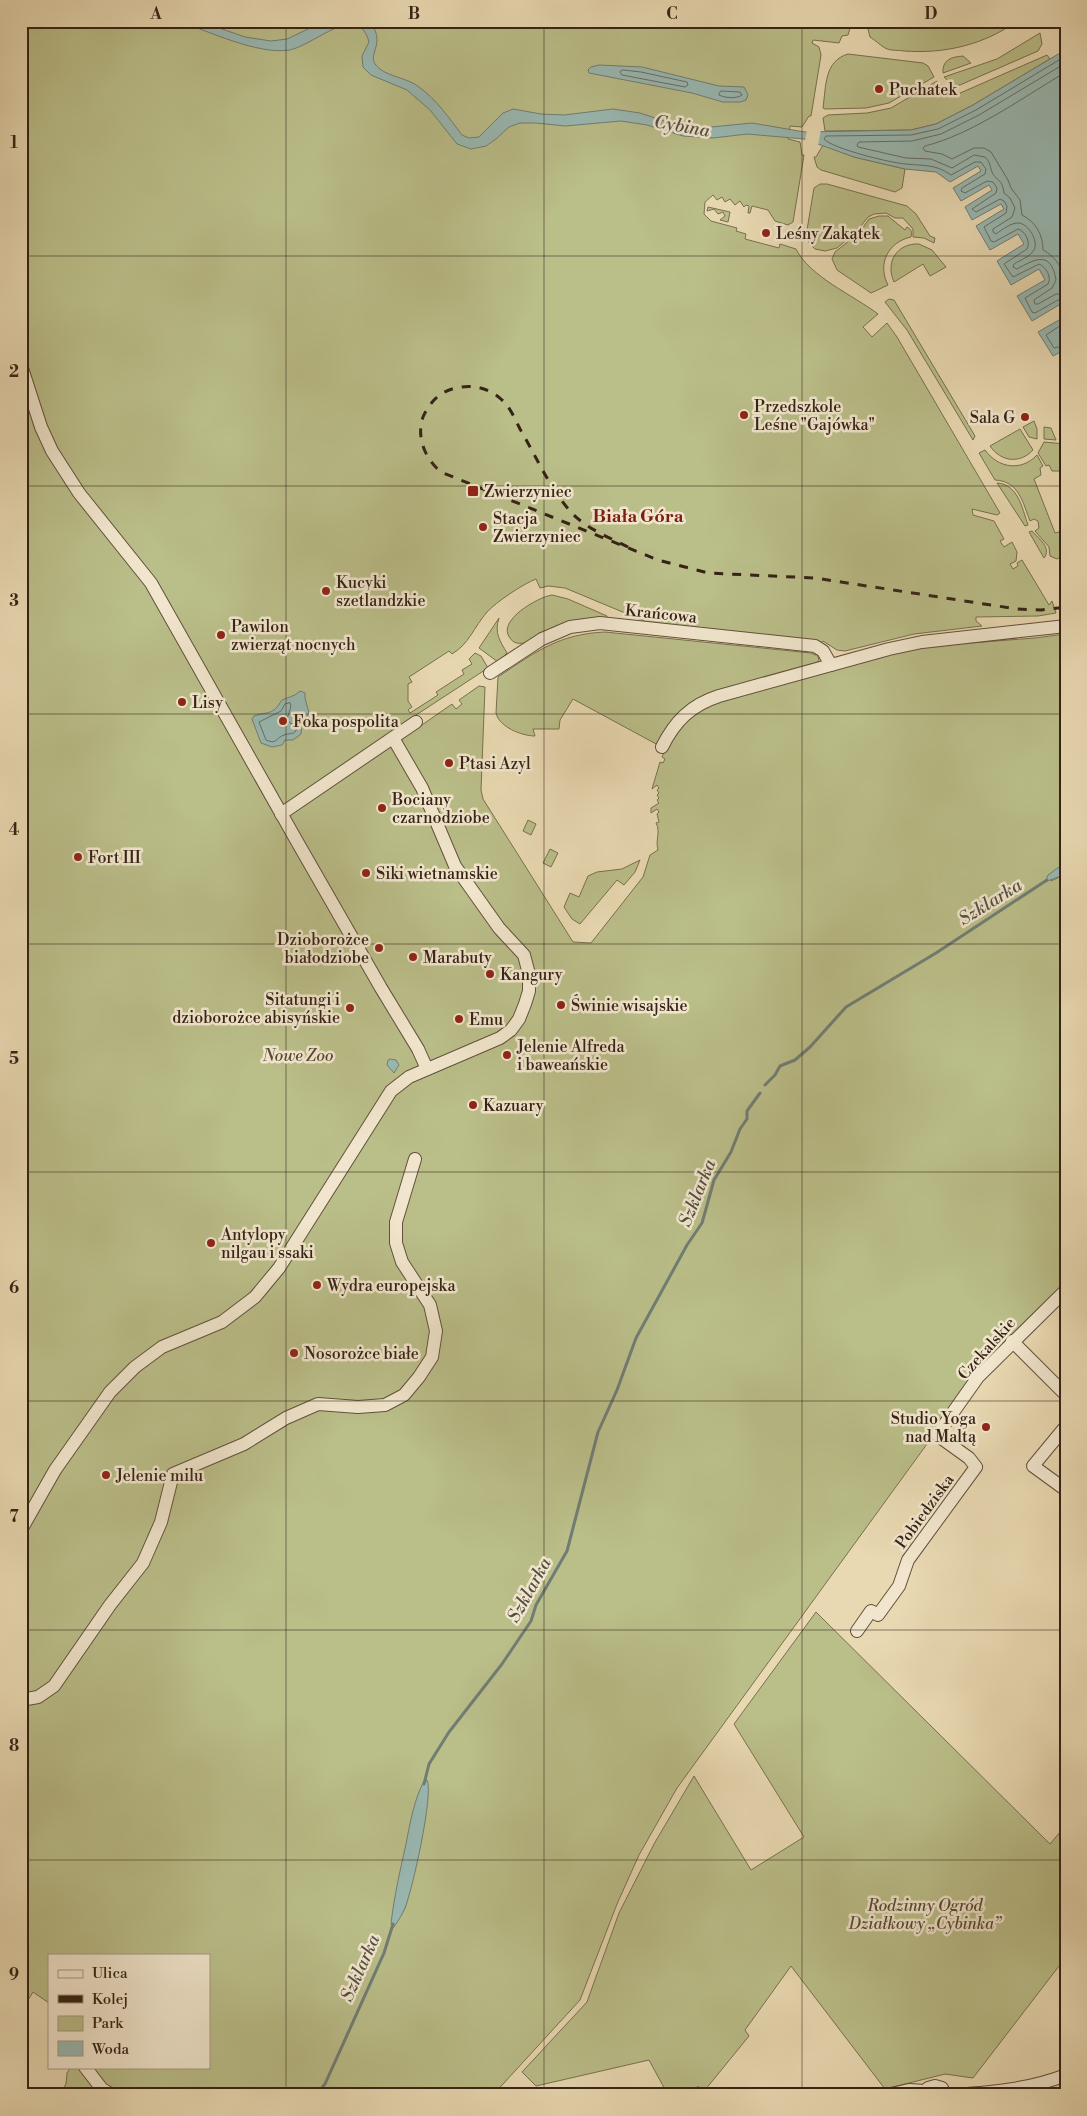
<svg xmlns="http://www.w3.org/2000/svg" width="1087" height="2116" viewBox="0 0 1087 2116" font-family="'Libre Bodoni',serif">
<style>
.green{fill:#babe89;stroke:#787050;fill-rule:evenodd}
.water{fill:#99b9b3;stroke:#717d74}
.pier{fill:#e9d9b2}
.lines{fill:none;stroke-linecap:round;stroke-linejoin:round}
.shore{stroke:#676e64;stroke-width:1}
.stream{stroke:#717d74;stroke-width:3}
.minor-casing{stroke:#62503d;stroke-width:14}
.minor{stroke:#f1e6cd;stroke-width:12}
.rail{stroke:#352216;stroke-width:3;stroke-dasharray:9 9;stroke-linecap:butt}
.grid{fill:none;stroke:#352216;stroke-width:1;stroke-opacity:0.55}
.poi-dot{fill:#8f2418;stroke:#f1e6cd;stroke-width:2}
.labels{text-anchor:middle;stroke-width:5;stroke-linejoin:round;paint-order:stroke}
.poi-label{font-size:16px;fill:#352216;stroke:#f1e6cd;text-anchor:start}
.street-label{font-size:16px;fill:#352216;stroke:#f1e6cd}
.park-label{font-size:16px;font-style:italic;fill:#564933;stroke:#f1e6cd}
.water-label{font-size:18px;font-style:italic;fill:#534f45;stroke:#f1e6cd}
.neighbourhood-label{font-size:18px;font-weight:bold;fill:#7a1f14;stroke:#f1e6cd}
.neatline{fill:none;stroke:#352216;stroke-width:2}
.grid-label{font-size:16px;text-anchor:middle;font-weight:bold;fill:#352216}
</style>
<rect width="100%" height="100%" fill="#e9d9b2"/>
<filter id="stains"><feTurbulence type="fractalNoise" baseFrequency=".004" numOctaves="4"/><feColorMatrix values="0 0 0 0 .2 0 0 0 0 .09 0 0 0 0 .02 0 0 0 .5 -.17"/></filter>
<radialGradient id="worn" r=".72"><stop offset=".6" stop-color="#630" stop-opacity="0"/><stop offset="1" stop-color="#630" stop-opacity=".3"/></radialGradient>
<g class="green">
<path d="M21,21H852L848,35L842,36L839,43L813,40L812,43L819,47L821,55L811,116H809L802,127L790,126L788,139L800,142L802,155H804L793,222L788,225L775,221L768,210L752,206L750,213H748L749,206L746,205L744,207L740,201L735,205L730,199L725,202L722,197L717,200L713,195L705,202L704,214L711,221L737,228L736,231L746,234L745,239L779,248L780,244L796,249C810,277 853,295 878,314L863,327L872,337L887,323L897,337L1000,513L997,515L972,509L973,515L994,521L1004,539L1000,541L1004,547L1012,542L1017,552L1016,561L1010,564L1013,569L1018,566L1017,563L1022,560L1049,605L1052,601L1056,613L1038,616L976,617V621L982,626L914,634L845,651L837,650L823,641L821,643L649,623L565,588L548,586L540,588L536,579C523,584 496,602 487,612C474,627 469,644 452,654L449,651L409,677L412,682L408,684V701L412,707L408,710L410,713L438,695L436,692L464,674L462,670L472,664L469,659L475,653L481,656L488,668L413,717L419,727L452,704L456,709L462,704L459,700L479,686L485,687L481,790L483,799L573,942L591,943L643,877L650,855L658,850C655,840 661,832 656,823L659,822L657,814L659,812L657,809L651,813V808L659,803L657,800L659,798L657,795L659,793L657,790L659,788L657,785L652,789L660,762L663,763L665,759L662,757L670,739L702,706L917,647L1035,638L1065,634L1066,862L1059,867L1051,881L1066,874V1283L983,1362L927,1444L677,1788L639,1855L617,1904L580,2000L493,2095H59L66,2084L67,2073L71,2067H209V1955H49V2003L33,1992L23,2008L29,2013L23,2022L21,2021ZM425,1819L405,1908L393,1928Z"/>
<path d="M866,21H1017C984,45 944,54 904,51C899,50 890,51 885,48C880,45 875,40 870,37Z"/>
<polygon points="1040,33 1042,44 1038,51 960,85 952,85 944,77 997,59"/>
<path d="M848,54L923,63L928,66L934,77L889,103L866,108L825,109L823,108C826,87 824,61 848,54Z"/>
<polygon points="1047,55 1050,59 973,105 936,124 911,130 825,131 823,118 828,115 867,113 891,108 937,81 947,92 958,94"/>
<path d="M963,56L971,63L943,73C942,60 951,57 963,56Z"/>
<polygon points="823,145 854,157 905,169 902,188 895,192 821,170 817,167 814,157 816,157"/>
<polygon points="820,184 827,184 907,206 916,214 930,236 935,238 934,243 924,238 913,237 913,229 903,218 895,218 886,213 874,214 868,217 857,231 837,248 825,251 815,249 809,243 807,230 814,188"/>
<polygon points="708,207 730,212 728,222 720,220 725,216 723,212 718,214 714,209 707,211"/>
<path d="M879,216H888L905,230L907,227C912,230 912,232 911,237C888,242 877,264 888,285L871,293L837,270L832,259L835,252L859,233L869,219Z"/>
<path d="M919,244L932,250L946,267L930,276L923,264L894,282C885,262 897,243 919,244Z"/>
<polygon points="889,299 894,300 975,436 973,440 907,330 885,302"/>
<polygon points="1034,421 1037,429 1037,439 1029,437 1023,427"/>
<polygon points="1044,427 1051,428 1056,440 1044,439"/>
<path d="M1020,429L1033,450C1020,464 1001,462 990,446Z"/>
<polygon points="1044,442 1065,444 1061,446 1066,460 1061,462 1064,471 1061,472 1065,482 1059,471 1052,471 1049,465 1046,466 1038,453"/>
<path d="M985,450C998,468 1021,472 1037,455L1043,466L1040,468L1041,475L1034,479L1055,533L1066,530V554L1057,559L1050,556L1049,547L1035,531L1039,528L1038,521L1034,519L1030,521C1023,503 1019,481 995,480L979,453Z"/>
<path d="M997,483C1018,484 1022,508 1028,525L1025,526Z"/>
<path d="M1032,531C1039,539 1052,548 1044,558L1029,532Z"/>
<path d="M552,595L568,599L607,616V618L524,643C518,644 513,643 510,638C496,621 538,597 552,595Z"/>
<path d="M499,618C494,633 500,641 507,653L498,662L479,648Z"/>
<path d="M605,632L811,653L815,655L817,654L819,660L817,663L711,694L658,745L573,699L560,720L559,729H533L535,736C522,736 499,727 496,713L498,677C535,652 559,634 605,632Z"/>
<polygon points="528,820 536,824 531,835 523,831"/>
<polygon points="550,849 558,853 551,867 543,863"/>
<polygon points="640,860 635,872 624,885 617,880 580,924 572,919 564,907 570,893 579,897 588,876 597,872 622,869"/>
<polygon points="816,1612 1050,1844 1066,1825 1066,1837 1061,1842 1066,1848 1066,1957 973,2078 945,2074 885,2089 791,1966 745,2030 749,2036 705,2090 706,2095 702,2095 698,2086 691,2095 668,2095 649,2060 536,2086 522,2072 587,2002 619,1913 654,1844 694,1776 751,1870 804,1837 734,1724"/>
<polygon points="1066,2085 1066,2095 1037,2095"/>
</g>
<g class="water">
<path d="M178,21H199L245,37L271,41L287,39L325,21H369C387,43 368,52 375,64C384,77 407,77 419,87C437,100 449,118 462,135L469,138L479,137L503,113L513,109L541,114L564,115L613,109L640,113L677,125L701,128L752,123L805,132L911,130L936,124L973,105L1060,53L1066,56V315L1059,305L1032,321L1017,296L1045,280L1039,269L1011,285L997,261L1024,244L1018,234L990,250L976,226L1004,209L1001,204L972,220L965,207L992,190L989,185L961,201L953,188L981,171L978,166L950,182L936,172L905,169L854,157L804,139L747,134L713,138L683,136L647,125L621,121L565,126L536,123H520L509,127L496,139L486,146L471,149L457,144L430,110L407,90L371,75L363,67L362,56L369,42C358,0 314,46 289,50C258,55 208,31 178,21Z"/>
<polygon points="599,65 642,67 719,86 744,87 748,95 746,100 740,102 723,102 692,93 589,73 588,70 591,67"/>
<polygon points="1066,316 1066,349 1053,356 1038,332"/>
<path d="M300,691L305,693V698L309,713L302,724L301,734L293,740H285L282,745L272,747L261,743L252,719L254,716C269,711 272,716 282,700L295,695Z"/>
<polygon points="1066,862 1066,874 1045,882 1048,875"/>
<polygon points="390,1059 396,1060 399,1065 394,1073 387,1065 388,1060"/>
<path d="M427,1780C434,1794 412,1891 405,1908C402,1915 397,1923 393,1928L391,1924C394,1897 400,1871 406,1844C410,1823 414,1800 424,1781Z"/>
</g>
<polygon class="pier" points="807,129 821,129 818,146 805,141"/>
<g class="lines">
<g class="shore">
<path d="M1066,61L1059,60L976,110L938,129L911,135L826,136L824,139C833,149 891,163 906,164C924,166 936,164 951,175L975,162H981L986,169L985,174L962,188L961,191L965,193L987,181L993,182L997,188L996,193L972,209L976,212L1000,199L1004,201L1007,206L1006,213L984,227L991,241L994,242L1018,229C1025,231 1031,242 1027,249L1004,264L1013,277L1039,264C1046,267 1052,277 1048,284L1025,298L1032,312L1035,313L1058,300L1063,301L1066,305"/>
<path d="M1066,67H1059L979,115L941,134L912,141L859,142L857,145L858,147L906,158L931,159L952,168L974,155L985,157C990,162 990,166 992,172C995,180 1003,179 1004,193L1010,198L1015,208L1012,217L993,229V232L996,234C1002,230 1010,223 1018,223C1028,223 1039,241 1034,250C1030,257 1020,260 1014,264L1013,267L1017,269C1035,259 1051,250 1056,280L1052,288L1034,300L1035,304H1038L1056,294L1066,295"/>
<polygon points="623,70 641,72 687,82 688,85 685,87 622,75 620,72"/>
<path d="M1066,74L1061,75C1019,100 972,134 925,146L923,148L925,151L942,154L952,159L974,148H984L991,152L1008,180L1011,188L1020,200L1022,215C1036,222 1043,235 1043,250C1056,257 1065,270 1063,285L1066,287"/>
<path d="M721,91L740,92L742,95C737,99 724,98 719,95Z"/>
<polyline points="1066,322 1046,335 1054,348 1066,345"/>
<path d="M290,703L291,706L287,719L290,723L296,725V731C292,735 289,733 284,735C275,738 278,745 266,740L259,722L281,711L285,704Z"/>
</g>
<g class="stream">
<polyline points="765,1085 775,1075 780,1066 795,1060 810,1047 846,1007 936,953 1047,880"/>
<polyline points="424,1784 429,1764 449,1732 502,1664 531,1621 536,1605 567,1551 598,1432 617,1390 636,1338 687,1245 702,1223 714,1180 731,1152 740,1129 747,1119 747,1111 760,1093"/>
<polyline points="316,2095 325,2084 384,1953 393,1924"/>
</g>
<defs>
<g id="minor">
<polyline points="21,365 41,427 52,451 79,493 151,583 295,838 381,988 418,1049 427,1069"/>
<polyline points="490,673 542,639 570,627 600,623 815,646 823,651 831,665"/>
<path d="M662,747C675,721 691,705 719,696L889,649L922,642L1066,626"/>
<polyline points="281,814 416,722"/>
<polyline points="1012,1341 1066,1395"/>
<polyline points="1066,1426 1033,1466 1066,1490"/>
<polyline points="21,1530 55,1470 110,1392 135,1367 162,1347 222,1322 255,1297 279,1268 391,1091 409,1077 500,1038 511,1030 519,1019 525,1004 529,991 529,974 524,955 499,928 455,866 422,788 393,738"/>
<polyline points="857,1631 871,1611 878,1615 899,1586 908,1560 976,1467 969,1458 937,1435 978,1377 1066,1290"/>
<polyline points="21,1700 38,1697 54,1686 110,1605 143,1563 161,1522 173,1474 244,1444 286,1418 318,1404 358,1407 385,1405 404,1395 419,1377 432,1357 436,1331 430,1305 402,1262 396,1243 396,1222 415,1159"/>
<polyline points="85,2067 102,2089 112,2095"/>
<polyline points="887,2095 909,2090 926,2091"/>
<polyline points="925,2095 928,2088 935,2086 942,2088 945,2095"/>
<path d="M955,2095C994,2092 1030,2089 1066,2075"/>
</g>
</defs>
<use href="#minor" class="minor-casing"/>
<use href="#minor" class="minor"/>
<path class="rail" d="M628,547C608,537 585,528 570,511C549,487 536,456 520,429C515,419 510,407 502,400C489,388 473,384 456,388C440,391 429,403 423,417C416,437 425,459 441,472L658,560L708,573L815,578L1017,609L1041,610L1066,607"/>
</g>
<path class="grid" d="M286,21V2095M544,21V2095M802,21V2095M21,256H1066M21,486H1066M21,714H1066M21,944H1066M21,1172H1066M21,1401H1066M21,1630H1066M21,1860H1066"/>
<g class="poi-dot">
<circle cx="879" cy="89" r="5"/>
<circle cx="766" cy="233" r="5"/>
<circle cx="744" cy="415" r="5"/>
<circle cx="1025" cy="417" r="5"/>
<rect x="467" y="485" width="12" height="12" rx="2.5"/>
<circle cx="483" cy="527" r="5"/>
<circle cx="326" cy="591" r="5"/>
<circle cx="221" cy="635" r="5"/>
<circle cx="182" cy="702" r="5"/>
<circle cx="283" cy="721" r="5"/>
<circle cx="449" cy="763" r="5"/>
<circle cx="382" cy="808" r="5"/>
<circle cx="78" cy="857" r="5"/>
<circle cx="366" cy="873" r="5"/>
<circle cx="379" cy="948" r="5"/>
<circle cx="413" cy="957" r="5"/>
<circle cx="490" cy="974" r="5"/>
<circle cx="561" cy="1005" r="5"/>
<circle cx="350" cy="1008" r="5"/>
<circle cx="459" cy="1019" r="5"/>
<circle cx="507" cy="1055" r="5"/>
<circle cx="473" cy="1105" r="5"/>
<circle cx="211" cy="1243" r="5"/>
<circle cx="317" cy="1285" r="5"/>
<circle cx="294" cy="1353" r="5"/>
<circle cx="986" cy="1427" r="5"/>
<circle cx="106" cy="1475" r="5"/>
</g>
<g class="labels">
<g class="poi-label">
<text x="889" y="95">Puchatek</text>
<text x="776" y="239">Leśny Zakątek</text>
<text x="754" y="412">Przedszkole<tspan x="754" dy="18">Leśne "Gajówka"</tspan></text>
<text x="1015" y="423" text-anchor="end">Sala G</text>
<text x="484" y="497">Zwierzyniec</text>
<text x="493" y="524">Stacja<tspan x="493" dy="18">Zwierzyniec</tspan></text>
<text x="336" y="588">Kucyki<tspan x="336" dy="18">szetlandzkie</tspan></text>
<text x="231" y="632">Pawilon<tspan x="231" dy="18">zwierząt nocnych</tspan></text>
<text x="192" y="708">Lisy</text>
<text x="293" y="727">Foka pospolita</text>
<text x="459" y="769">Ptasi Azyl</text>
<text x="392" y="805">Bociany<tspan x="392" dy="18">czarnodziobe</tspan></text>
<text x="88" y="863">Fort III</text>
<text x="376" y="879">Siki wietnamskie</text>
<text x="369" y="945" text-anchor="end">Dzioborożce<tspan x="369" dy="18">białodziobe</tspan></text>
<text x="423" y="963">Marabuty</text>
<text x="500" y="980">Kangury</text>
<text x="340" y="1005" text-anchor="end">Sitatungi i<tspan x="340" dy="18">dzioborożce abisyńskie</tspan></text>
<text x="571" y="1011">Świnie wisajskie</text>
<text x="469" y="1025">Emu</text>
<text x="517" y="1052">Jelenie Alfreda<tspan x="517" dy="18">i baweańskie</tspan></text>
<text x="483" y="1111">Kazuary</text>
<text x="221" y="1240">Antylopy<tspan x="221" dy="18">nilgau i ssaki</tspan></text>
<text x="327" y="1291">Wydra europejska</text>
<text x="304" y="1359">Nosorożce białe</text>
<text x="976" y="1424" text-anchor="end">Studio Yoga<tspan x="976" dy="18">nad Maltą</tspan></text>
<text x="116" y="1481">Jelenie milu</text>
</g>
<g class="street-label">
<text transform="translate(661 613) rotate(6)" y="6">Krańcowa</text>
<text transform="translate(986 1348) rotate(-48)" y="6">Czekalskie</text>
<text transform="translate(924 1511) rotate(-54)" y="6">Pobiedziska</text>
</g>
<g class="park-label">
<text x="298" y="1061">Nowe Zoo</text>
<text x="925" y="1911">Rodzinny Ogród<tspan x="925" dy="18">Działkowy „Cybinka”</tspan></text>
</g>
<g class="water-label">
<text transform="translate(682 126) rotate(10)" y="6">Cybina</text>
<text transform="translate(990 902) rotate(-32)" y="6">Szklarka</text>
<text transform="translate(697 1193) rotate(-68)" y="6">Szklarka</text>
<text transform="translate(529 1590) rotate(-61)" y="6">Szklarka</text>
<text transform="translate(360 1968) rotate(-66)" y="6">Szklarka</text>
</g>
<g class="neighbourhood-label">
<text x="638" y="522">Biała Góra</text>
</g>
</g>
<rect width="1087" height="2116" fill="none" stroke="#e9d9b2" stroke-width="55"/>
<rect x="48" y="1954" width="162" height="115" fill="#f1e6cd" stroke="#a69884"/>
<rect x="58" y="1970" width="25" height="8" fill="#f1e6cd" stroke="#a69884"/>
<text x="92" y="1978" font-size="15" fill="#352216">Ulica</text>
<rect x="58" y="1995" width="25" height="8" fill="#352216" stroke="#a69884"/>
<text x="92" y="2004" font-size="15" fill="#352216">Kolej</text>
<rect x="58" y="2016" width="25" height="15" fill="#babe89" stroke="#a69884"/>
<text x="92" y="2028" font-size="15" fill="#352216">Park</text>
<rect x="58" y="2041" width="25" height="15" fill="#99b9b3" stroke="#a69884"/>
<text x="92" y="2054" font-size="15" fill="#352216">Woda</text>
<rect x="28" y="28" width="1032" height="2060" class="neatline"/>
<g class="grid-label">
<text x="156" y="19">A</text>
<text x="414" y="19">B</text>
<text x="672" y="19">C</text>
<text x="931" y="19">D</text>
<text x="14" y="148">1</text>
<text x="14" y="377">2</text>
<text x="14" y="606">3</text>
<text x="14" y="835">4</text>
<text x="14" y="1064">5</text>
<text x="14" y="1293">6</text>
<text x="14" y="1522">7</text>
<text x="14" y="1751">8</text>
<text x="14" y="1980">9</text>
</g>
<rect width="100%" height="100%" filter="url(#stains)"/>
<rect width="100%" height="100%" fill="url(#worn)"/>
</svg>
